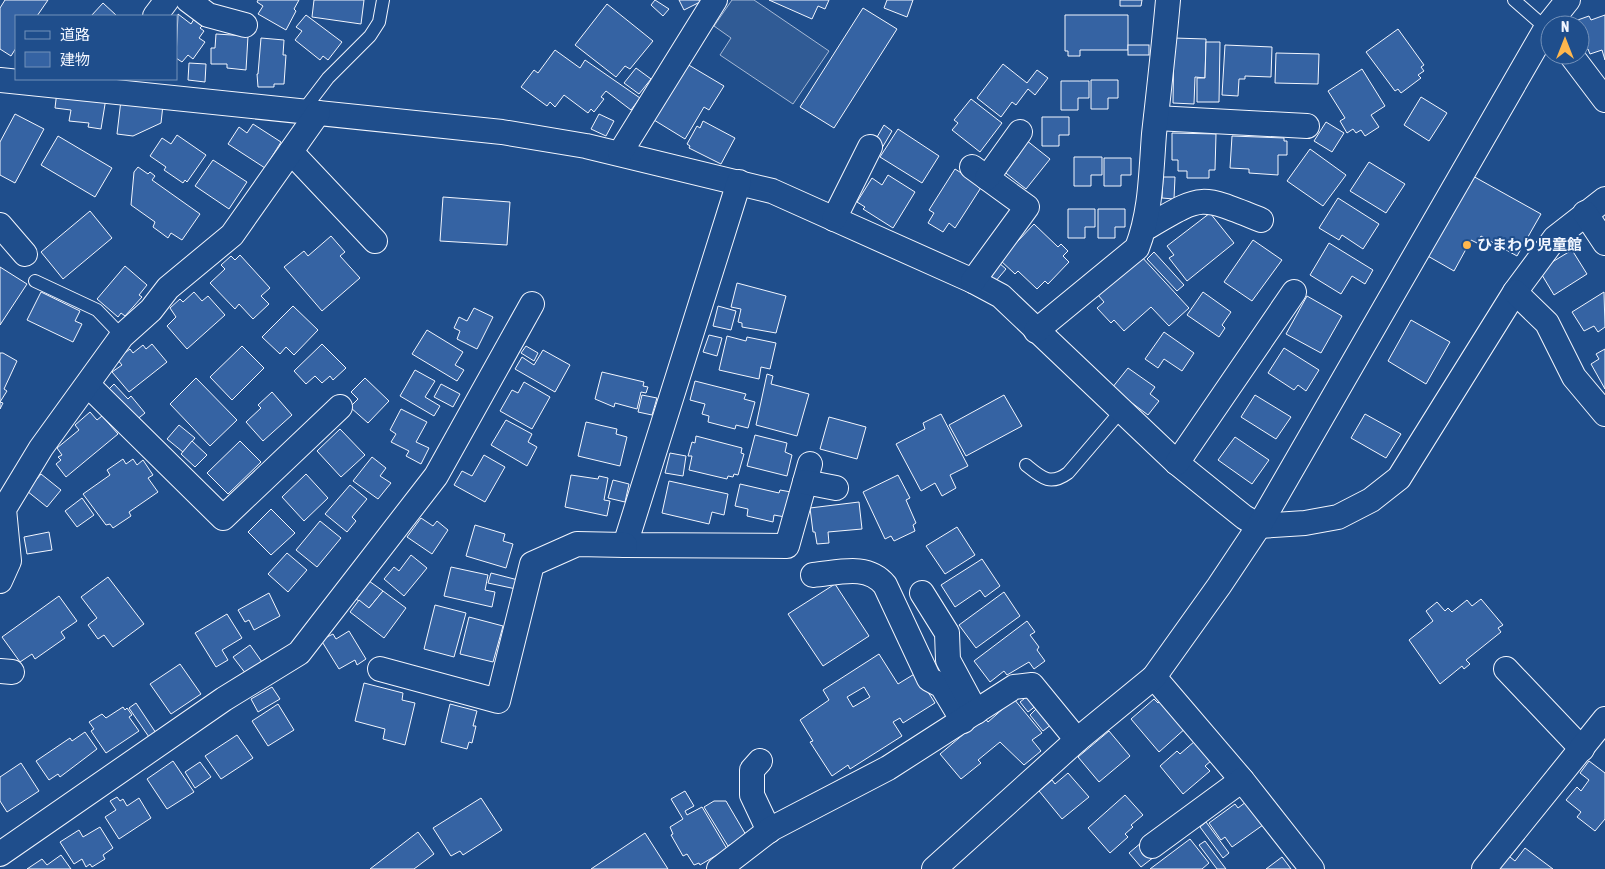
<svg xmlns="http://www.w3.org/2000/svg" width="1605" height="869" viewBox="0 0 1605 869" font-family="'Asap Condensed','Noto Sans JP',sans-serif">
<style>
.parking{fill:#305b95;stroke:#a8bbd7}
.building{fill:#3563a3;stroke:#f2f6ff;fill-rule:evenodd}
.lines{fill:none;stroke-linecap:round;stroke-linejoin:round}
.service-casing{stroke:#f2f6ff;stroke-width:14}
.minor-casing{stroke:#f2f6ff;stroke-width:26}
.service{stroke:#1f4e8c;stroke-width:12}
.minor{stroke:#1f4e8c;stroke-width:24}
.poi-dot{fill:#ffb74d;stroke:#1f4e8c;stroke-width:2}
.labels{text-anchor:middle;stroke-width:4;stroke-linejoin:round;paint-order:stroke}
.poi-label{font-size:15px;font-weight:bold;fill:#f2f6ff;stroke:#1f4e8c;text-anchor:start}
</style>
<rect width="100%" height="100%" fill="#1f4e8c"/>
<polygon class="parking" points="732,0 754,0 829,51 793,104 720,55 731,38 714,26"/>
<g class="building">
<polygon points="5,0 48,0 37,16 16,16 16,48 11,56 0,49 0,8"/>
<polygon points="258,0 299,0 294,9 296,11 286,30 258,14 263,6 257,2"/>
<polygon points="314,0 364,0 361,24 312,17"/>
<polygon points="655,0 669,9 663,16 651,5"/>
<polygon points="679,0 699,0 700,2 684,10"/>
<polygon points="769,0 829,0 825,9 818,6 812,19"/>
<polygon points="887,0 913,0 907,17 884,8"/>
<polygon points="1120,0 1142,0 1141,6 1120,6"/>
<polygon points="103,3 117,16 91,16"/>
<polygon points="607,4 653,41 630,69 625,66 616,77 575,45"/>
<polygon points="863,8 897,29 834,128 800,107"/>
<polygon points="178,14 191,24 194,19 202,26 200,28 204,31 199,38 205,42 193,59 188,55 182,62 176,58"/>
<polygon points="306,15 342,42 328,60 323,56 320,60 295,40 302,31 296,27"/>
<polygon points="1065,15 1128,15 1128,50 1080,50 1080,56 1068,56 1068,51 1065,51"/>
<polygon points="1605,15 1605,60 1602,50 1590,54 1588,49 1585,50 1580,42 1580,25 1573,25 1572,22 1589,16 1591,20"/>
<polygon points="1398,29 1424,65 1421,67 1424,71 1418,75 1421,78 1401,93 1398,89 1395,91 1366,52"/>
<polygon points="216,34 248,36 246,70 227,68 227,64 211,64 211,48 215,48"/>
<polygon points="261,38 284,40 283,55 286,55 284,84 274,84 274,87 258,87 257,74 258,74"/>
<polygon points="1174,38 1206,39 1205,78 1195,77 1194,104 1173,103"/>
<polygon points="1206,42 1220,42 1219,102 1197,102 1197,78 1205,78"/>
<rect x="1128" y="45" width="21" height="10"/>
<polygon points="1225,45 1272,47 1271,77 1245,76 1245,79 1239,79 1238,96 1222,95"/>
<polygon points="555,50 580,68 585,60 640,98 631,110 606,91 601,97 604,99 594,112 591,109 588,113 564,95 555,107 550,102 547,106 521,87 534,70 538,73"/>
<polygon points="1276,53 1319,54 1318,84 1275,83"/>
<polygon points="189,63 206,64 205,82 188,80"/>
<polygon points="687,64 724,86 709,110 704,107 685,139 654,120"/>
<polygon points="1003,64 1027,83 1037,70 1048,78 1035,95 1028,89 1016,105 1012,102 1001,117 977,98"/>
<polygon points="636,68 651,79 639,94 624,83"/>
<polygon points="1362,69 1385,106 1371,115 1379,127 1365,136 1361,130 1356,133 1353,129 1347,133 1340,121 1345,118 1328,91"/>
<polygon points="1091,80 1118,80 1118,98 1108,98 1108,109 1091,109"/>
<polygon points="1061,81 1089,81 1089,98 1078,98 1078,110 1061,110"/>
<polygon points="57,91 106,98 101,129 88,127 89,123 69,121 71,110 55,108"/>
<polygon points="1421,97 1447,113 1429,141 1404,125"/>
<polygon points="971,99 1002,123 980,152 952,130 958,123 954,120"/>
<polygon points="121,100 163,105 161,123 133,136 117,134"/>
<polygon points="15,114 44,129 15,183 0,175 0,142"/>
<polygon points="599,114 614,121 606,136 591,129"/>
<polygon points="1042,117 1069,117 1069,135 1059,135 1059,146 1042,146"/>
<polygon points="703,121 735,138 721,164 689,148 690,146 687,144 697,126 700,128"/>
<polygon points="1326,122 1344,133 1332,152 1314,141"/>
<polygon points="253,124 281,142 265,168 228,144 239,127 247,133"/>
<polygon points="884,125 892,131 882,148 873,144"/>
<polygon points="898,129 939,156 922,183 880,157"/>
<polygon points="1172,133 1216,134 1215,170 1209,170 1209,178 1187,178 1187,171 1178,171 1178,160 1172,160"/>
<polygon points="177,135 206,155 187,182 185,180 183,183 164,170 166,167 150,156 162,138 171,144"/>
<polygon points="58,136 112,168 95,197 41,165"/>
<polygon points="1232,136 1284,138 1284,141 1287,141 1287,155 1278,155 1278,175 1249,173 1249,169 1230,168"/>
<polygon points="1026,140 1050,159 1026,189 1002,170"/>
<polygon points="1310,149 1346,175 1323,206 1287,181"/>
<polygon points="1074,157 1102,157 1102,175 1091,175 1091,186 1074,186"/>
<polygon points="1104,158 1131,158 1131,175 1121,175 1121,186 1104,186"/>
<polygon points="213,160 247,182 229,209 195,186"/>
<polygon points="1369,162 1405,184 1386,213 1350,191"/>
<polygon points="138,167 148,174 150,172 155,176 152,180 200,214 182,240 171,233 168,238 153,227 155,222 131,205 134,172"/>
<polygon points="955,169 982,186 955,228 949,223 943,232 928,223 934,213 929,210"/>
<polygon points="888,175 915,192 893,228 863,209 865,207 857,202 872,178 882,185"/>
<polygon points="1471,175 1541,214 1517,256 1481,236 1477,243 1471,240 1454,271 1426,255"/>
<polygon points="1163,177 1175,177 1174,199 1162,198"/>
<polygon points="443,197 510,202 507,245 440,241"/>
<polygon points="1338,198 1379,224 1363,249 1342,235 1339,240 1319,228"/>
<polygon points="1068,209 1095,209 1095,227 1085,227 1085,238 1068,238"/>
<polygon points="1098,209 1125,209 1125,227 1115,227 1115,238 1098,238"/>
<polygon points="90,211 112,238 63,279 41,252"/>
<polygon points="1210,213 1234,243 1187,281 1169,258 1174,255 1167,246"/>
<polygon points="1034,224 1058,247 1061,244 1068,251 1063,256 1069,262 1048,284 1045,281 1037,289 1018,271 1015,274 1000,260"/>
<polygon points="331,236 345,252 340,256 360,278 322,311 284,267 304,251 308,256"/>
<polygon points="1253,240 1282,260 1252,301 1224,282"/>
<polygon points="1329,243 1373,270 1365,284 1352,276 1341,294 1310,275"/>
<polygon points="1572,250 1587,274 1554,295 1539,270"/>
<polygon points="1154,252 1184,285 1177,291 1147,259"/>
<polygon points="240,255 270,288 261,296 269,304 253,319 239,304 235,309 210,283 225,269 221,265 231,256 235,260"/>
<polygon points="1140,255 1189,308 1169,326 1151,307 1124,331 1114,320 1111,323 1097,308 1104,302 1098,295"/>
<polygon points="999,263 1006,269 995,282 988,276"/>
<polygon points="125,266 147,285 139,295 142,297 125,316 121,313 118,317 97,299"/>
<polygon points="0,267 27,284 0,325"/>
<polygon points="737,283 786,296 776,333 742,327 742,323 738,322 741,309 731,307"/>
<polygon points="41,292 80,311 75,321 82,324 73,342 27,320"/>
<polygon points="194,292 202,301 208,296 225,315 187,349 167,326 176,317 170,308 180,299 183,302"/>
<polygon points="1203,292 1231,312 1222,325 1225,328 1219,337 1187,315"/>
<polygon points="1604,292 1605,327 1598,332 1594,326 1584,331 1572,312"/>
<polygon points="1307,296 1342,316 1321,353 1286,334"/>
<polygon points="293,306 318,330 294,355 286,347 280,354 262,337"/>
<polygon points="718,306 736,311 731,330 713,326"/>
<polygon points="474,308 493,317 477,349 457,339 460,331 454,328 459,317 467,321"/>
<polygon points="1411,320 1450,342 1426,384 1388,361"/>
<polygon points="427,330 463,352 455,365 464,370 457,381 412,354"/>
<polygon points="1164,332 1194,353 1182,371 1164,359 1158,368 1145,359"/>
<polygon points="709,335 722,338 717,356 703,352"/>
<polygon points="727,336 746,341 747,337 776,343 770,369 761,367 759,379 719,370"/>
<polygon points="152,344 167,362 129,392 112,372 122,365 117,359 130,349 133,353 143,345 146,349"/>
<polygon points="322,344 346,368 333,380 330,376 322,383 315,376 306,384 294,371"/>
<polygon points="242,346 264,368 232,400 210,377"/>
<polygon points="526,346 538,353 534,361 521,353"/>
<polygon points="1284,348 1319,370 1306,391 1298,385 1294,390 1268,373"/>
<polygon points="1605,349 1605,389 1591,364 1599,359 1596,354"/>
<polygon points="543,350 570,365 555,392 515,369 522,357 534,365"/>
<polygon points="0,353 3,353 17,361 4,389 7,391 0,402 3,403 0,409"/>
<polygon points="1128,368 1155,387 1150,394 1159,401 1148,415 1112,388"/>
<polygon points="415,370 435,381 425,397 440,406 434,416 400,396"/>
<polygon points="602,372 644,382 643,386 648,387 646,393 641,392 637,409 615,403 614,407 595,399"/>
<polygon points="767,374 773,376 771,384 809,394 797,436 756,425"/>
<polygon points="196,378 237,420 210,446 170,404"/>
<polygon points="365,378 389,401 368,423 350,407 358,399 351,392"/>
<polygon points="695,381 746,394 744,399 755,402 748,428 736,425 735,429 708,422 709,416 702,414 705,404 690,400"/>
<polygon points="524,382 550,397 532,429 500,411 512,390 518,393"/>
<polygon points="114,384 128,399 131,396 145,413 135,421 109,389"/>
<polygon points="441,384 460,394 453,407 434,397"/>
<polygon points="272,392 292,415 263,441 246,422 261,408 258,405"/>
<polygon points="642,395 657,398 652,415 638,412"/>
<polygon points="1004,395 1022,426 966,456 949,425"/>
<polygon points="1255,395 1291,417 1276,439 1241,417"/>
<polygon points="401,409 427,422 416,442 429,448 421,464 406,456 409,451 391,442 396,434 390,430"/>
<polygon points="90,412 97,420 102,416 118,434 66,477 56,464 61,460 58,457 62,455 57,448 79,430 75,425"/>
<polygon points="941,414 968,466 950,475 956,488 942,496 935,483 921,491 896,444 925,429 923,423"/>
<polygon points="1365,414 1401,434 1386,458 1351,438"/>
<polygon points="829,417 866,427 857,459 820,449"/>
<polygon points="506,420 532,434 528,442 537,447 527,466 491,445"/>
<polygon points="586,422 617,429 616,434 627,437 620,466 578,456"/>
<polygon points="179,425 195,438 183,452 167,439"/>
<polygon points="340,429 365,455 341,477 317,451"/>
<polygon points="755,435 787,443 785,452 792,455 787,476 747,466"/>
<polygon points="696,436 742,448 741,453 744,454 738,475 734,474 733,477 728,476 727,479 689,470 692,456 688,456 692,442 695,443"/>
<polygon points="1235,437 1269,460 1252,484 1218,460"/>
<polygon points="192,441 207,455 195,467 181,454"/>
<polygon points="240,441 261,462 228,494 207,473"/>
<polygon points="670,453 686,456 683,476 665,473"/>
<polygon points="484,455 505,467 485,502 454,485 462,471 472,476"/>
<polygon points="372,457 386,468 380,476 391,483 378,499 353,481"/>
<polygon points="123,459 126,464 133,459 137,465 143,460 153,475 148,478 158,492 129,512 131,516 113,528 110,524 106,525 83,494 110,475 107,470"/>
<polygon points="41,474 61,490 47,507 27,491"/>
<polygon points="306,474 328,498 304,521 282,497"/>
<polygon points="571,475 598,479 599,476 608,478 604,500 610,501 607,516 565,507"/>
<polygon points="898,475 910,498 906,500 916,523 913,525 915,531 894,541 891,536 885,539 863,492"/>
<polygon points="613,480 629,484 625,502 608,498"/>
<polygon points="669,481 728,494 724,515 712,512 709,524 662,513"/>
<polygon points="740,484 779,493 780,490 791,492 785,517 774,515 773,522 747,516 748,509 735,506"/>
<polygon points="350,485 367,499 352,517 356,521 347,532 325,514"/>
<polygon points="82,498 94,515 77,527 65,511"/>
<polygon points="859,502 862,529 828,532 829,543 817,544 815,532 813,532 810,508"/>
<polygon points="271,509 295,533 271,555 248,532"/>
<polygon points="421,518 433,526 437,521 448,530 432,554 407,537"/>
<polygon points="320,521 341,538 317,567 296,550"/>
<polygon points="475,525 505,534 503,541 513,544 506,568 466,556"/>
<polygon points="957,527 975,555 945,574 926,546"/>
<polygon points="49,532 52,550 27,554 24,537"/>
<polygon points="287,553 307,570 288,592 268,574"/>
<polygon points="411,555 427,568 404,596 384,579 394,567 399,571"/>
<polygon points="982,559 1000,586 985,597 980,590 955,607 941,585"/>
<polygon points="451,567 488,575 485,590 495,592 492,607 444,596"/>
<polygon points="491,573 518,580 516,589 488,583"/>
<polygon points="108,577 144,624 113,647 104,635 98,639 88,625 97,618 81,597"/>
<polygon points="369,581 383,591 369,608 356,599"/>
<polygon points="835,584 869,636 823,666 788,614"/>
<polygon points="383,591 406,608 384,638 350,612 359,600 369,608"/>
<polygon points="1004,592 1020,616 976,648 959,625"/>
<polygon points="269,593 280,616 254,630 249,620 245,622 238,610"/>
<polygon points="59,596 77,621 61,632 65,638 35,659 32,654 20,662 2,637"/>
<polygon points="1481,599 1503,625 1498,628 1501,632 1466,660 1470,664 1464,669 1462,666 1440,684 1409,640 1433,621 1426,611 1437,602 1445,611 1448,608 1452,612 1467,600 1472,606"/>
<polygon points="435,605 466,613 454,657 424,649"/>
<polygon points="227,614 242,638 222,650 228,660 216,667 195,633"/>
<polygon points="469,617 503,626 493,662 460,654"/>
<polygon points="1027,621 1035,632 1030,635 1039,647 1037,650 1045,661 1034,669 1029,662 1007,675 1004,671 990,682 974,661"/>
<polygon points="349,631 366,659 357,665 355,660 339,669 321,640 333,634 336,639"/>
<polygon points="250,645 262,662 246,674 233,657"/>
<path d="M879,654L898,684L916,673L935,703L903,723L900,718L893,722L902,736L850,769L848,765L832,776L810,742L813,741L800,720L829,700L823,690ZM864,687L870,697L853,707L847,697Z"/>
<polygon points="180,664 201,694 171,714 150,684"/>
<polygon points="364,683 403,693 402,700 415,703 405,745 383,739 385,729 355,721"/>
<polygon points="272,687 280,699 258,712 251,699"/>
<polygon points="1029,695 1037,705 1028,712 1020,702"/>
<polygon points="1014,699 1042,733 1032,740 1041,751 1024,765 1000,742 978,760 981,763 961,779 940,754 984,717 988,722"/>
<polygon points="1154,699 1158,703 1163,699 1187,727 1159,752 1131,719"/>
<polygon points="136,703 156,733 149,737 129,708"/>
<polygon points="278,704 294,730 268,746 252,721"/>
<polygon points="450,704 477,711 473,726 476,726 472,743 469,742 467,749 441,742"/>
<polygon points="123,707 125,710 127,708 132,715 129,717 139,731 106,753 91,731 94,729 89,722 102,714 106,718"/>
<polygon points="1038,707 1052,724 1043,731 1030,715"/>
<polygon points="1109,731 1130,756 1099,782 1078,757"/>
<polygon points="85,732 97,749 60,777 58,774 49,780 36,761 70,738 72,741"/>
<polygon points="237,735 253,758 221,779 205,756"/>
<polygon points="1195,741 1212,760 1205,766 1210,771 1183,794 1160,766 1177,751 1180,754"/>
<polygon points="173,761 194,792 167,809 147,779"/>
<polygon points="1589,761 1605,773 1605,819 1595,831 1577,817 1581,812 1566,800 1577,787 1581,791 1589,780 1580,773"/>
<polygon points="200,762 211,777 195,788 185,772"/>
<polygon points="21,763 39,791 7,812 0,801 0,777"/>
<polygon points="1068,773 1089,797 1062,819 1039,791 1052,780 1055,784"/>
<polygon points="685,791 694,806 685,811 687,815 702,807 727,849 700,865 699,863 694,865 687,854 683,856 671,835 673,834 670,827 683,819 671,799"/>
<polygon points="1125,795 1143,815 1131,825 1133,827 1125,834 1128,837 1110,853 1088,828"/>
<polygon points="117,797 120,801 123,799 127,806 139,798 151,818 119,839 105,817 116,810 110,801"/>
<polygon points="481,798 502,830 463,855 460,851 451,856 433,828"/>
<polygon points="714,801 726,801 746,835 728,846 704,807"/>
<polygon points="1246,802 1263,825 1232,847 1225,837 1221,840 1209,823 1235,804 1238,808"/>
<polygon points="1206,822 1229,853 1223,858 1200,827"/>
<polygon points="100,827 113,848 103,855 105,859 92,867 90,864 86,867 82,859 74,864 60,842 79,830 83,837"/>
<polygon points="418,832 434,854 414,869 370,869"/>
<polygon points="645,833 668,869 591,869"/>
<polygon points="1190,839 1209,863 1202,869 1150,869"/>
<polygon points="1205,841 1226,869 1217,869 1199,845"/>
<polygon points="1142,842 1154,857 1141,867 1129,853"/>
<polygon points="1525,848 1553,869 1492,869 1505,853 1515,861"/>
<polygon points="61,855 71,869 27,869 42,859 47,865"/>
<polygon points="1282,857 1291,869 1266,869"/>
</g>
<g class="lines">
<defs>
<g id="service">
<polyline points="1514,0 1546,28"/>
<polyline points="302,112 328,78 370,36 379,22 383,0"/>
<polyline points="35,281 97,310 122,336"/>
<path d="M1026,465C1042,478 1050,486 1068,473L1121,411"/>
</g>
<g id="minor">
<polyline points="188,0 208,15 245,25"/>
<polyline points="155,16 167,0"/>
<polyline points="1571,55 1605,100"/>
<polyline points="0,80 502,132 586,146 772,191 973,281 1001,296 1177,463 1244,517 1259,526 1305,523 1338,517 1371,500 1399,478 1515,292 1555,238 1605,199"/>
<polyline points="1156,118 1307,126"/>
<polyline points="291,152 375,241"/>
<polyline points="620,153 715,0"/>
<polyline points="972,167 1027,207 973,281"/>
<polyline points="987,178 1020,132"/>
<polyline points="739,182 625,545 787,546 810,464"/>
<polyline points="1585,213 1605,243"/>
<polyline points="834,219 870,147"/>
<polyline points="0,225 25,254"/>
<path d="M1144,229C1203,195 1197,194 1261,220"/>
<polyline points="1515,292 1547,323 1574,377 1605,414"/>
<path d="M1036,331L1137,248C1151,212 1151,173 1154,134C1159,90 1164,45 1168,0"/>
<polyline points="88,385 223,518 340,407"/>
<polyline points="1177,463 1294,292"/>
<polyline points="805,482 836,488"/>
<path d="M813,575C838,573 867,563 885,585L929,679L942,686L963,721"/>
<polyline points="0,581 9,561 4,509 41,448 122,336 151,310 168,288 232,235 318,113"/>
<polyline points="922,593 947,633 948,660 976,712"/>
<polyline points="380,669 498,701 532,564 577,544 625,545"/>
<polyline points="1506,669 1582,749"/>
<polyline points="0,671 12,672"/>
<polyline points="1154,677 1242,780 1312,869"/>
<polyline points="760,761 752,770 752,795 769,831"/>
<polyline points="1152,846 1242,780"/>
<polyline points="0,854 224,699 299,653 436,476 532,304"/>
<polyline points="719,869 771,829 888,768 1014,687 1032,685 1077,740"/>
<polyline points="934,869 1077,740 1154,677 1219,586 1259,526 1548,25 1568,0"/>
<polyline points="1484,869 1605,719"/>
</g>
</defs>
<use href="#service" class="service-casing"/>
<use href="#minor" class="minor-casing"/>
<use href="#service" class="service"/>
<use href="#minor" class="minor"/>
</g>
<circle class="poi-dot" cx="1467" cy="245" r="5"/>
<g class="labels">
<g class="poi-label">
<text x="1477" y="250">ひまわり児童館</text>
</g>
</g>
<rect x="15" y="15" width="162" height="65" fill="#1f4e8c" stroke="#7391ba"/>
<rect x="25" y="31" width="25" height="8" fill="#1f4e8c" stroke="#7391ba"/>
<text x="60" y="40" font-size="15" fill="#f2f6ff">道路</text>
<rect x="25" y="52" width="25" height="15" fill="#3563a3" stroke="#7391ba"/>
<text x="60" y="65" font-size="15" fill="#f2f6ff">建物</text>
<g transform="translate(1565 40)"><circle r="24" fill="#1f4e8c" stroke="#7391ba"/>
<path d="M0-4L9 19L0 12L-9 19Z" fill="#ffb74d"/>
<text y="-8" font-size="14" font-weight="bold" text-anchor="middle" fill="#f2f6ff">N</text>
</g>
</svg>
